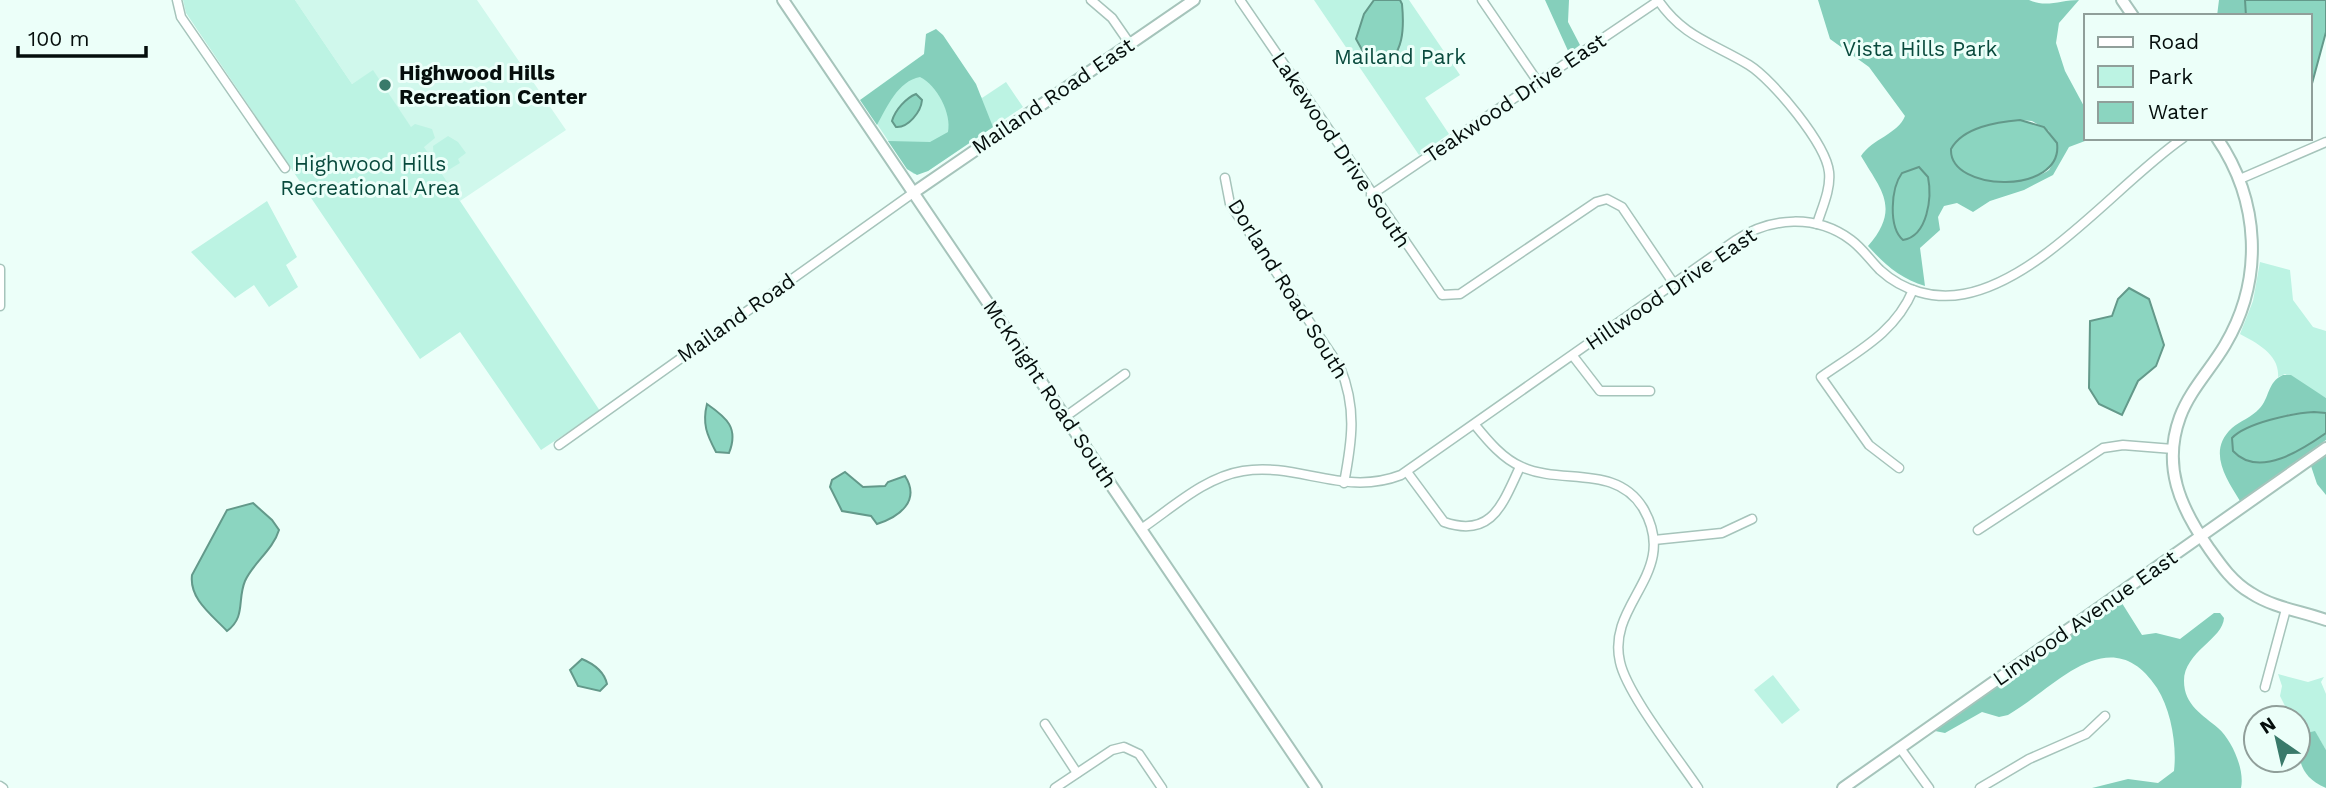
<svg xmlns="http://www.w3.org/2000/svg" width="2326" height="788" viewBox="0 0 2326 788" font-family="'Work Sans',sans-serif">
<style>
.built{fill:#d0f8ec}
.green{fill:#bcf3e3}
.forest{fill:#85cfbb;fill-rule:evenodd}
.water{fill:#8bd5c0;stroke:#63998a;stroke-width:2}
.lines{fill:none;stroke-linecap:round;stroke-linejoin:round}
.minor-casing{stroke:#a6c4bb;stroke-width:11}
.tertiary-casing{stroke:#a6c4bb;stroke-width:14}
.minor{stroke:#fff;stroke-width:8}
.tertiary{stroke:#fff;stroke-width:10}
.poi-dot{fill:#397a6a;stroke:#ecfff9;stroke-width:2.5}
.labels{text-anchor:middle;stroke-width:6;stroke-linejoin:round;paint-order:stroke}
.park-label{font-size:21px;fill:#094a3d;stroke:#ecfff9}
.poi-label{font-size:21px;font-weight:bold;fill:#050e0c;stroke:#ecfff9;text-anchor:start}
.street-label{font-size:21px;fill:#050e0c;stroke:#ecfff9}
</style>
<rect width="100%" height="100%" fill="#ecfff9"/>
<polygon class="built" points="295,0 477,0 566,130 460,201 373,71 352,84"/>
<g class="green">
<polygon points="183,0 295,0 352,84 373,70 411,127 415,124 432,129 435,138 424,147 434,161 433,146 448,136 458,142 466,153 458,159 460,163 442,174 600,411 541,450 460,332 420,359 186,13"/>
<polygon points="1314,0 1409,0 1460,75 1425,98 1449,134 1419,155"/>
<polygon points="946,46 982,98 1006,82 1023,107 928,171 914,174 907,169 863,103"/>
<polygon points="267,201 297,257 286,265 298,287 269,307 254,285 235,298 191,252"/>
<path d="M2260,262L2290,270L2293,300L2313,327L2326,331V398L2285,374L2278,377C2280,355 2257,343 2240,334L2253,301Z"/>
<polygon points="2278,674 2308,682 2324,677 2321,682 2326,694 2326,750 2315,732 2298,735 2298,718 2291,718 2280,696 2282,686"/>
<polygon points="1773,675 1800,710 1782,724 1754,690"/>
</g>
<g class="forest">
<polygon points="1545,0 1569,0 1568,22 1580,45 1569,53"/>
<path d="M1818,0H2029C2046,8 2061,0 2079,0L2059,23L2056,43L2065,71L2086,110V138H2093L2069,147L2053,175L2024,190L1990,201L1973,212L1957,203L1944,206L1938,217L1940,230L1920,248L1925,286C1901,279 1884,264 1868,246C1901,208 1881,190 1861,156C1872,139 1898,134 1905,116L1869,67L1830,39ZM2020,120L2032,121L2049,131L2056,158L2049,170C2021,188 1978,186 1954,163L1951,149C1963,126 1997,123 2020,120ZM1919,167L1928,177C1932,198 1928,235 1903,240C1891,222 1889,191 1902,173Z"/>
<polygon points="2219,0 2245,0 2246,16 2217,16"/>
<path d="M936,29L943,35L976,84L993,127L928,171L917,175L907,169L888,141L930,142L948,132C952,114 937,85 920,77C898,81 887,107 877,125L860,100L924,54L926,34Z"/>
<path d="M2283,375H2291L2326,398V413L2290,414L2241,431L2239,457C2273,469 2299,452 2326,433V440L2240,501C2226,478 2207,451 2232,428C2240,421 2252,417 2259,409C2270,398 2267,382 2283,375Z"/>
<polygon points="2326,456 2326,495 2317,484 2311,466"/>
<path d="M2120,600L2142,635L2156,633L2180,639L2214,613H2220L2224,618C2223,639 2184,652 2184,681C2184,705 2203,715 2218,728C2232,740 2245,770 2241,788H2092L2128,779L2158,783L2174,771C2177,745 2171,710 2157,688C2110,617 2054,689 2008,715L1999,717L1982,712L1945,733L1935,731Z"/>
<path d="M2315,731L2326,750V788C2300,777 2298,760 2298,735Z"/>
</g>
<g class="water">
<path d="M1374,0H1400L1402,4C1404,25 1405,58 1380,65L1366,57L1356,39L1364,14Z"/>
<polygon points="2245,0 2326,0 2326,32 2310,91 2310,16 2246,16"/>
<path d="M916,94L922,100C921,112 908,128 896,127L892,121C895,110 906,98 916,94Z"/>
<path d="M2020,120L2044,127L2057,143C2064,195 1949,193 1951,149C1963,127 1997,122 2020,120Z"/>
<path d="M1919,167L1928,177C1932,197 1928,236 1903,240C1888,227 1891,188 1902,173Z"/>
<polygon points="2129,288 2149,299 2164,345 2156,366 2138,381 2122,415 2099,404 2089,388 2090,321 2112,316 2118,299"/>
<path d="M707,404C727,418 739,428 729,453L716,452C707,435 702,424 707,404Z"/>
<path d="M2314,412L2326,413V433C2303,449 2259,479 2233,451L2232,438C2246,423 2293,413 2314,412Z"/>
<path d="M845,472L863,487L885,486L888,482L905,476C921,501 899,517 877,524L871,516L842,511L830,487L832,480Z"/>
<path d="M253,503L272,520L279,530C273,550 253,563 245,581C237,600 246,617 227,631C212,615 189,599 192,575L227,510Z"/>
<path d="M582,659C594,664 604,671 607,684L600,691L578,686L570,670Z"/>
</g>
<g class="lines">
<defs>
<g id="minor">
<polyline points="177,0 181,17 285,168"/>
<polyline points="1091,0 1112,18 1130,44"/>
<polyline points="1240,0 1442,295 1460,294 1596,202 1607,199 1622,207 1674,284"/>
<polyline points="1482,0 1538,82"/>
<path d="M1658,0C1683,37 1713,43 1749,65C1773,80 1826,144 1829,172C1831,189 1822,208 1817,224"/>
<path d="M1225,178L1230,204L1340,367C1357,408 1352,441 1344,483"/>
<polyline points="2240,179 2326,142"/>
<polyline points="1371,195 1658,1"/>
<polyline points="0,269 0,306"/>
<polyline points="1573,356 1600,391 1650,391"/>
<polyline points="1065,417 1125,374"/>
<path d="M1475,425C1488,441 1503,459 1522,467C1562,485 1616,464 1643,508C1681,573 1606,603 1620,662C1627,694 1678,758 1698,788"/>
<polyline points="559,445 913,193"/>
<path d="M1899,468L1869,445L1821,377C1858,351 1895,333 1913,290"/>
<path d="M1407,472L1444,522C1493,539 1503,502 1520,467"/>
<path d="M1141,529C1172,508 1205,477 1243,471C1298,462 1344,497 1401,475L1736,240C1771,217 1816,214 1851,240C1862,248 1870,260 1880,270C1903,291 1934,300 1964,294C2043,279 2118,183 2183,138"/>
<polyline points="1978,530 2103,448 2123,445 2173,449"/>
<polyline points="1654,540 1722,533 1752,519"/>
<polyline points="2265,687 2286,609"/>
<polyline points="1045,724 1077,773"/>
<polyline points="1900,748 1929,788"/>
<polyline points="0,786 3,788"/>
<polyline points="1055,788 1112,750 1124,747 1139,754 1162,788"/>
<polyline points="1980,788 2029,759 2086,734 2105,716"/>
</g>
<g id="tertiary">
<polyline points="783,0 1316,788"/>
<polyline points="2122,0 2133,16"/>
<path d="M2217,138C2260,201 2264,279 2225,345C2211,369 2190,390 2180,417C2162,466 2180,507 2208,547C2220,564 2232,582 2251,593C2274,608 2301,611 2326,620"/>
<polyline points="913,193 1194,0"/>
<polyline points="1843,788 2326,448"/>
</g>
</defs>
<use href="#minor" class="minor-casing"/>
<use href="#tertiary" class="tertiary-casing"/>
<use href="#minor" class="minor"/>
<use href="#tertiary" class="tertiary"/>
</g>
<circle class="poi-dot" cx="385" cy="85" r="7"/>
<g class="labels">
<g class="park-label">
<text x="1920" y="56">Vista Hills Park</text>
<text x="1400" y="64">Mailand Park</text>
<text x="370" y="171">Highwood Hills<tspan x="370" dy="24">Recreational Area</tspan></text>
</g>
<g class="poi-label">
<text x="399" y="80">Highwood Hills<tspan x="399" dy="24">Recreation Center</tspan></text>
</g>
<g class="street-label">
<text transform="translate(1053 96) rotate(-34)" y="7">Mailand Road East</text>
<text transform="translate(1515 98) rotate(-34)" y="7">Teakwood Drive East</text>
<text transform="translate(1341 150) rotate(56)" y="7">Lakewood Drive South</text>
<text transform="translate(1288 289) rotate(58)" y="7">Dorland Road South</text>
<text transform="translate(1671 289) rotate(-34)" y="7">Hillwood Drive East</text>
<text transform="translate(736 318) rotate(-35)" y="7">Mailand Road</text>
<text transform="translate(1050 394) rotate(56)" y="7">McKnight Road South</text>
<text transform="translate(2085 618) rotate(-35)" y="7">Linwood Avenue East</text>
</g>
</g>
<rect x="2084" y="14" width="228" height="126" fill="#ecfff9" stroke="#909f9a" stroke-width="2"/>
<rect x="2098" y="37" width="35" height="10" fill="#ffffff" stroke="#909f9a" stroke-width="2"/>
<text x="2148" y="49" font-size="21" fill="#050e0c">Road</text>
<rect x="2098" y="66" width="35" height="21" fill="#bcf3e3" stroke="#909f9a" stroke-width="2"/>
<text x="2148" y="84" font-size="21" fill="#050e0c">Park</text>
<rect x="2098" y="102" width="35" height="21" fill="#8bd5c0" stroke="#909f9a" stroke-width="2"/>
<text x="2148" y="119" font-size="21" fill="#050e0c">Water</text>
<g transform="translate(2277 739) rotate(326)"><circle r="33" fill="#ecfff9" stroke="#909f9a" stroke-width="2"/>
<path d="M0-5L12 26L0 18L-12 26Z" fill="#397a6a"/>
<text y="-10" font-size="19" font-weight="bold" text-anchor="middle" fill="#050e0c">N</text>
</g>
<path d="M18 46v10h128v-10" fill="none" stroke="#050e0c" stroke-width="3.5"/>
<text x="28" y="46" font-size="21" fill="#050e0c" stroke="#ecfff9" stroke-width="5" paint-order="stroke">100 m</text>
</svg>
